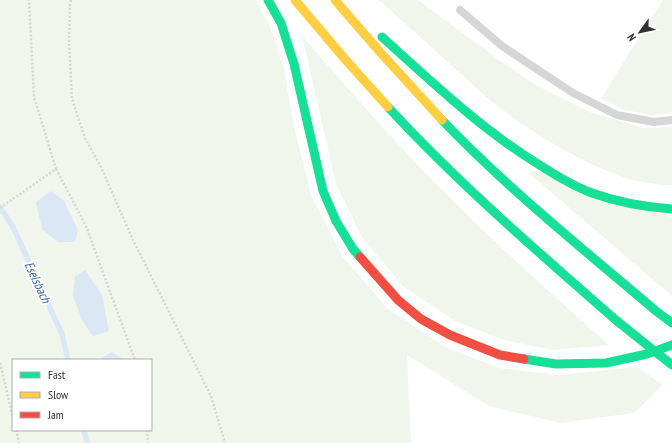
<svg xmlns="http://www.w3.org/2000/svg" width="672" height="443" viewBox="0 0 672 443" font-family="'PT Sans Narrow',sans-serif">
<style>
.green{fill:#f1f6ed;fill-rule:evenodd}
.water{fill:#dae7f4}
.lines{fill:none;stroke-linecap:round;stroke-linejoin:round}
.stream{stroke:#dae7f4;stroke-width:5.5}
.path{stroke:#d6d6d6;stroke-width:2.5;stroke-dasharray:2 2;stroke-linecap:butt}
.lane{stroke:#d6d6d6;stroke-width:8}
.fast{stroke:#16e098;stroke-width:9}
.slow{stroke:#ffcf43;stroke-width:9}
.jam{stroke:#f24e42;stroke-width:9}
.fast-bridge{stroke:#16e098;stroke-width:9}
.labels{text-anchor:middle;stroke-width:4;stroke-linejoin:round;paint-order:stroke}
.water-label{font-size:13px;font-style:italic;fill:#36699d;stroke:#fff}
</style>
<rect width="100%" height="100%" fill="#fff"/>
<g class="green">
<path d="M0,0H256L270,27L283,64L293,122L311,195L342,256L388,309L447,348L499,368L558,375L637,367L663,385L634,413L560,423L489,406L407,355L411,443H0ZM13,360H151V430H13Z"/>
<polygon points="379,0 418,0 502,62 536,85 592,113 644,128 672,127 672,185 662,185 631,180 597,167 560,148 519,122 492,102"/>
<polygon points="663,0 672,0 672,113 653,115 624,110 601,98"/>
<path d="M302,36C339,78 376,121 415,162C476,227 543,286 609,345L553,350L504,340L455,321L404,287L363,239L336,184Z"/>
<polygon points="533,170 672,217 672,296 530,174"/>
</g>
<g class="water">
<polygon points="51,191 64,201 78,230 75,242 58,242 42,229 36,202"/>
<polygon points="85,270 102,295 109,331 93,336 82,320 73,296 75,277"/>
<polygon points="112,352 124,360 98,360"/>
</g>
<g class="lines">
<g class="stream">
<polyline points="0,207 13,227 62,334 68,360"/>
<polyline points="84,430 87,443"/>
</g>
<g class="path">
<polyline points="71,0 70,5 69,40 72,99 85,138 101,167 132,238 211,396 225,443"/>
<polyline points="56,169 86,226 135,360"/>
<polyline points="0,208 56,169 34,97 29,0"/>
<polyline points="0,363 13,418"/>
<polyline points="16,430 19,443"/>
<polyline points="147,430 148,443"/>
</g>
<polyline class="lane" points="460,10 502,46 573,93 617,115 654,122 672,120"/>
<g class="fast">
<polyline points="268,0 281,23 294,64 323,191 336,221 353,249 360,257"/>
<path d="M382,37C432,82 481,129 538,164C555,175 573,186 592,193C617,202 645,207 672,209"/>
<path d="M388,107C459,184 538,252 617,321"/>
<path d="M442,120C508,189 583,249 656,311L672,323"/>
<polyline points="524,359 556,364 606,363 647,354 672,345"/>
</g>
<g class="slow">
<polyline points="295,0 344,58 388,107"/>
<polyline points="335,0 380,52 442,120"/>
</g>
<polyline class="jam" points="360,257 398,300 421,319 450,335 500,355 524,359"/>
<polyline class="fast-bridge" points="617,321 672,365"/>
</g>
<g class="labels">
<g class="water-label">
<text transform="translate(38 282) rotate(65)" y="5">Eselsbach</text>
</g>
</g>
<rect x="12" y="359" width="140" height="72" fill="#ffffff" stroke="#adadad"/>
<rect x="20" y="372" width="20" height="6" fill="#16e098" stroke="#adadad"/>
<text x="48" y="379" font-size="12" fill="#323232">Fast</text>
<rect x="20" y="392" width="20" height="6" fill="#ffcf43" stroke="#adadad"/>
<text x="48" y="399" font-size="12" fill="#323232">Slow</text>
<rect x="20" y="412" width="20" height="6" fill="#f24e42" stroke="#adadad"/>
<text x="48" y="419" font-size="12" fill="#323232">Jam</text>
<g transform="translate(640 32) rotate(237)" stroke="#ffffff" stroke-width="3" paint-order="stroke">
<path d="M0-3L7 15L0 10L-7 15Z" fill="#323232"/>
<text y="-6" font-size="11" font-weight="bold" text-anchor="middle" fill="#323232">N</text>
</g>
</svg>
